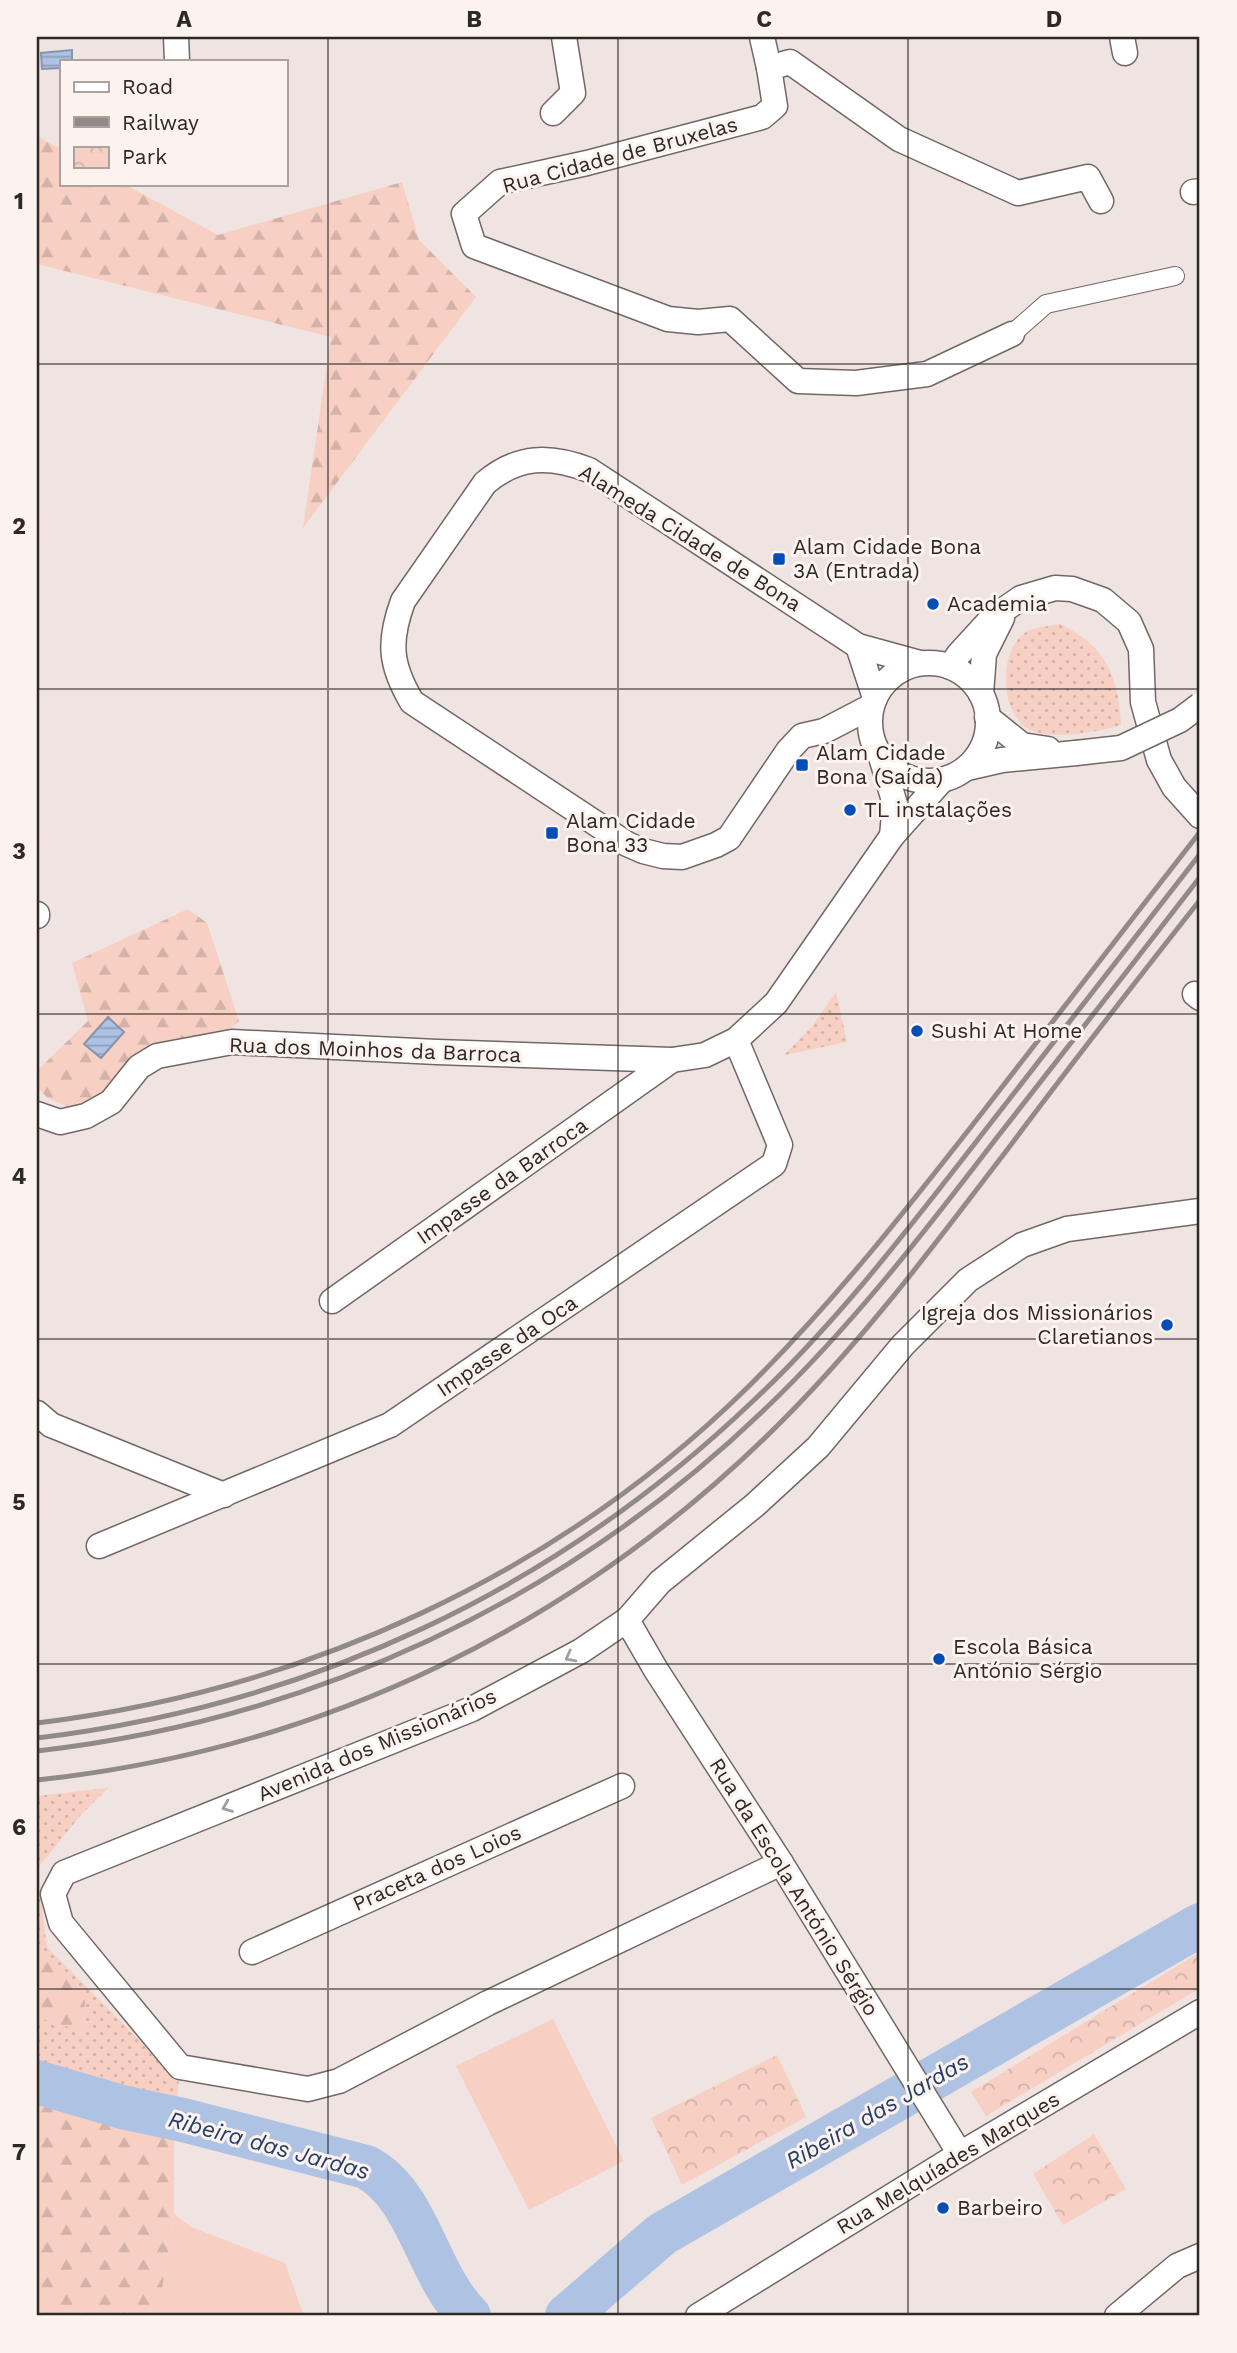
<svg xmlns="http://www.w3.org/2000/svg" width="1237" height="2353" viewBox="0 0 1237 2353" font-family="'Work Sans',sans-serif">
<style>
.grass{fill:url(#grass-dots)}
.forest{fill:url(#forest-firs)}
.park{fill:url(#park-crowns)}
.garden{fill:#f7cfc3}
.water{fill:url(#water-rules);stroke:#8794ab;stroke-width:2}
.lines{fill:none;stroke-linecap:round;stroke-linejoin:round}
.river{stroke:#aec2e3;stroke-width:44}
.pedestrian-casing{stroke:#716865;stroke-width:20}
.minor-casing{stroke:#716865;stroke-width:27}
.pedestrian{stroke:#fff;stroke-width:18}
.minor{stroke:#fff;stroke-width:24}
.rail{stroke:#928a88;stroke-width:5}
.minor-bridge-casing{stroke:#716865;stroke-width:27;stroke-linecap:butt}
.minor-bridge{stroke:#fff;stroke-width:24}
.oneway{stroke:#a09f9e}
.grid{fill:none;stroke:#2d2927;stroke-width:2;stroke-opacity:0.55}
.poi-dot{fill:#034db7;stroke:#fcf2ee;stroke-width:2.5}
.labels{text-anchor:middle;stroke-width:6;stroke-linejoin:round;paint-order:stroke}
.street-label{font-size:21px;fill:#2d2927;stroke:#fcf2ee}
.poi-label{font-size:21px;fill:#2d2927;stroke:#fcf2ee;text-anchor:start}
.water-label{font-size:23px;font-style:italic;fill:#243e69;stroke:#fcf2ee}
.neatline{fill:none;stroke:#2d2927;stroke-width:2.5}
.grid-label{font-size:23px;text-anchor:middle;font-weight:bold;fill:#2d2927}
</style>
<defs>
<pattern id="grass-dots" width="8" height="8" patternUnits="userSpaceOnUse" patternTransform="scale(1.75)"><rect width="8" height="8" fill="#f7cfc3"/><path d="M2 2h.1M6 6h.1" fill="none" stroke="#d4b2a8" stroke-width="1.8" stroke-linecap="round"/></pattern>
<pattern id="forest-firs" width="22" height="20" patternUnits="userSpaceOnUse" patternTransform="scale(1.75)"><rect width="22" height="20" fill="#f7cfc3"/><path d="M5 1l3.5 6h-7zM16 11l3.5 6h-7z" fill="#d4b2a8"/></pattern>
<pattern id="park-crowns" width="20" height="18" patternUnits="userSpaceOnUse" patternTransform="scale(1.75)"><rect width="20" height="18" fill="#f7cfc3"/><path d="M2 6a3 3 0 1 1 6 0M12 15a3 3 0 1 1 6 0" fill="none" stroke="#d4b2a8"/></pattern>
<pattern id="water-rules" width="6" height="5" patternUnits="userSpaceOnUse" patternTransform="scale(1.75)"><rect width="6" height="5" fill="#aec2e3"/><path d="M0 2.5h6" fill="none" stroke="#8e9eb8"/></pattern>
</defs>
<rect width="100%" height="100%" fill="#efe4e1"/>
<g class="grass">
<path d="M1060,624C1105,645 1119,677 1121,725C1099,732 1046,742 1025,727C1000,708 998,648 1028,631C1037,627 1050,626 1060,624Z"/>
<polygon points="836,992 847,1042 784,1055 813,1025"/>
<polygon points="108,1788 80,1816 37,1869 37,1796"/>
<polygon points="37,1873 47,1947 179,2080 174,2125 37,2106"/>
</g>
<g class="forest">
<polygon points="37,136 61,149 61,184 124,184 218,235 402,182 419,240 476,297 303,528 331,337 37,264"/>
<polygon points="188,909 207,923 239,1021 224,1034 126,1067 94,1102 74,1109 49,1099 37,1087 37,1071 88,1021 72,963"/>
<polygon points="37,1946 85,2000 83,2032 37,2017"/>
<polygon points="37,2106 174,2125 174,2214 158,2316 37,2316"/>
</g>
<g class="park">
<polygon points="1200,1952 1200,1988 986,2116 971,2092"/>
<polygon points="777,2055 806,2117 682,2185 651,2118"/>
<polygon points="1094,2134 1126,2189 1063,2225 1033,2174"/>
</g>
<g class="garden">
<polygon points="553,2019 624,2161 529,2210 456,2066"/>
<polygon points="174,2214 191,2227 285,2263 304,2316 158,2316"/>
</g>
<g class="water">
<polygon points="72,50 72,61 61,61 61,68 42,69 41,53"/>
<polygon points="108,1017 124,1032 101,1058 84,1044"/>
</g>
<g class="lines">
<g class="river">
<path d="M37,2082L122,2107L183,2120L366,2167C419,2195 426,2273 469,2316"/>
<polyline points="567,2316 662,2234 1200,1925"/>
</g>
<defs>
<polyline id="pedestrian" points="1012,334 1046,304 1175,276"/>
<g id="minor">
<polyline points="176,37 177,61"/>
<polyline points="762,37 769,68"/>
<polyline points="1122,37 1125,53"/>
<polyline points="553,113 573,93 564,37"/>
<polyline points="1193,192 1200,191"/>
<polyline points="1012,334 927,374 856,383 798,381 730,319 698,322 668,319 474,246 464,214 500,182 587,163 762,117 775,106 769,68 790,62 899,139 1018,193 1088,177 1101,201"/>
<polyline points="858,646 875,698"/>
<circle cx="929" cy="722" r="59"/>
<polyline points="950,667 959,654 992,618 1021,598 1055,588 1072,589 1103,600 1129,622 1141,649 1143,702 1159,760 1174,787 1200,816"/>
<polyline points="981,694 984,654 1002,618"/>
<path d="M872,706L824,731L802,736L788,751L729,838L716,845L682,857L663,856L643,851L627,844L412,702C390,665 388,642 403,601L485,483C518,455 550,455 589,470L858,646L920,663"/>
<polyline points="987,717 1022,745 1048,749"/>
<polyline points="881,757 895,804 892,836"/>
<polyline points="967,768 1002,760 1076,753"/>
<polyline points="37,914 37,916"/>
<polyline points="1195,994 1200,998"/>
<polyline points="37,1114 60,1122 86,1116 111,1102 139,1067 157,1056 232,1042 437,1052 672,1060 705,1055 736,1040 776,1003 892,836 942,780"/>
<polyline points="332,1301 672,1060"/>
<polyline points="37,1413 51,1425 224,1495"/>
<polyline points="99,1546 390,1425 774,1164 780,1145 736,1040"/>
<polyline points="627,1620 656,1670 781,1863 960,2154"/>
<polyline points="781,1863 488,2003 339,2081 308,2089 180,2067 61,1923 53,1894 64,1873 472,1709 581,1651 627,1620 660,1582 755,1505 818,1447 903,1345 968,1280 1022,1245 1067,1229 1200,1211"/>
<polyline points="252,1952 622,1786"/>
<polyline points="698,2316 960,2154 1200,2012"/>
<polyline points="1117,2316 1177,2266 1200,2256"/>
</g>
</defs>
<use href="#pedestrian" class="pedestrian-casing"/>
<use href="#minor" class="minor-casing"/>
<use href="#pedestrian" class="pedestrian"/>
<use href="#minor" class="minor"/>
<g class="rail">
<path d="M37,1723C302,1691 556,1576 748,1387C835,1301 910,1205 985,1109C1057,1016 1128,924 1200,832"/>
<path d="M37,1738C310,1705 554,1591 753,1401C836,1323 906,1232 976,1142C1051,1046 1126,950 1200,854"/>
<path d="M37,1751C311,1720 565,1601 764,1410C850,1328 923,1234 995,1140C1064,1052 1132,965 1200,877"/>
<path d="M37,1780C320,1750 574,1627 776,1427C863,1341 936,1243 1010,1146C1072,1063 1136,981 1200,900"/>
</g>
<defs>
<polyline id="minor-bridge" points="1076,753 1121,748 1180,720 1200,705"/>
</defs>
<use href="#minor-bridge" class="minor-bridge-casing"/>
<use href="#minor-bridge" class="minor-bridge"/>
</g>
<defs><path id="oneway-chevron" d="M-2-3.5L2.5 0L-2 3.5" fill="none" stroke-width="1.6" stroke-linecap="round" stroke-linejoin="round" transform="scale(1.75)"/></defs>
<g class="oneway">
<use href="#oneway-chevron" transform="translate(570 1657) rotate(152)"/>
<use href="#oneway-chevron" transform="translate(227 1807) rotate(158)"/>
</g>
<path class="grid" d="M328,37V2316M618,37V2316M908,37V2316M37,364H1200M37,689H1200M37,1014H1200M37,1339H1200M37,1664H1200M37,1989H1200"/>
<g class="poi-dot">
<rect x="772" y="552" width="14" height="14" rx="3.5"/>
<circle cx="933" cy="604" r="7"/>
<rect x="795" y="758" width="14" height="14" rx="3.5"/>
<circle cx="850" cy="810" r="7"/>
<rect x="545" y="826" width="14" height="14" rx="3.5"/>
<circle cx="917" cy="1031" r="7"/>
<circle cx="1167" cy="1325" r="7"/>
<circle cx="939" cy="1659" r="7"/>
<circle cx="943" cy="2208" r="7"/>
</g>
<g class="labels">
<g class="street-label">
<text transform="translate(620 155) rotate(-15)" y="7">Rua Cidade de Bruxelas</text>
<text transform="translate(690 538) rotate(32)" y="7">Alameda Cidade de Bona</text>
<text transform="translate(375 1050) rotate(2)" y="7">Rua dos Moinhos da Barroca</text>
<text transform="translate(502 1181) rotate(-35)" y="7">Impasse da Barroca</text>
<text transform="translate(507 1346) rotate(-34)" y="7">Impasse da Oca</text>
<text transform="translate(377 1745) rotate(-23)" y="7">Avenida dos Missionários</text>
<text transform="translate(437 1868) rotate(-24)" y="7">Praceta dos Loios</text>
<text transform="translate(794 1887) rotate(58)" y="7">Rua da Escola António Sérgio</text>
<text transform="translate(948 2163) rotate(-31)" y="7">Rua Melquíades Marques</text>
</g>
<g class="poi-label">
<text x="793" y="554">Alam Cidade Bona<tspan x="793" dy="24">3A (Entrada)</tspan></text>
<text x="947" y="611">Academia</text>
<text x="816" y="760">Alam Cidade<tspan x="816" dy="24">Bona (Saída)</tspan></text>
<text x="864" y="817">TL instalações</text>
<text x="566" y="828">Alam Cidade<tspan x="566" dy="24">Bona 33</tspan></text>
<text x="931" y="1038">Sushi At Home</text>
<text x="1153" y="1320" text-anchor="end">Igreja dos Missionários<tspan x="1153" dy="24">Claretianos</tspan></text>
<text x="953" y="1654">Escola Básica<tspan x="953" dy="24">António Sérgio</tspan></text>
<text x="957" y="2215">Barbeiro</text>
</g>
<g class="water-label">
<text transform="translate(877 2111) rotate(-30)" y="8">Ribeira das Jardas</text>
<text transform="translate(269 2145) rotate(15)" y="8">Ribeira das Jardas</text>
</g>
</g>
<rect width="1237" height="2353" fill="none" stroke="#fcf2ee" stroke-width="77"/>
<rect x="60" y="60" width="228" height="126" fill="#fcf2ee" stroke="#a9a29e" stroke-width="2"/>
<rect x="74" y="82" width="35" height="10" fill="#ffffff" stroke="#a9a29e" stroke-width="2"/>
<text x="122" y="94" font-size="21" fill="#2d2927">Road</text>
<rect x="74" y="117" width="35" height="10" fill="#928a88" stroke="#a9a29e" stroke-width="2"/>
<text x="122" y="130" font-size="21" fill="#2d2927">Railway</text>
<rect x="74" y="147" width="35" height="21" fill="url(#park-crowns)" stroke="#a9a29e" stroke-width="2"/>
<text x="122" y="164" font-size="21" fill="#2d2927">Park</text>
<rect x="38" y="38" width="1160" height="2276" class="neatline"/>
<g class="grid-label">
<text x="184" y="27">A</text>
<text x="474" y="27">B</text>
<text x="764" y="27">C</text>
<text x="1054" y="27">D</text>
<text x="19" y="209">1</text>
<text x="19" y="534">2</text>
<text x="19" y="859">3</text>
<text x="19" y="1184">4</text>
<text x="19" y="1510">5</text>
<text x="19" y="1835">6</text>
<text x="19" y="2160">7</text>
</g>
</svg>
